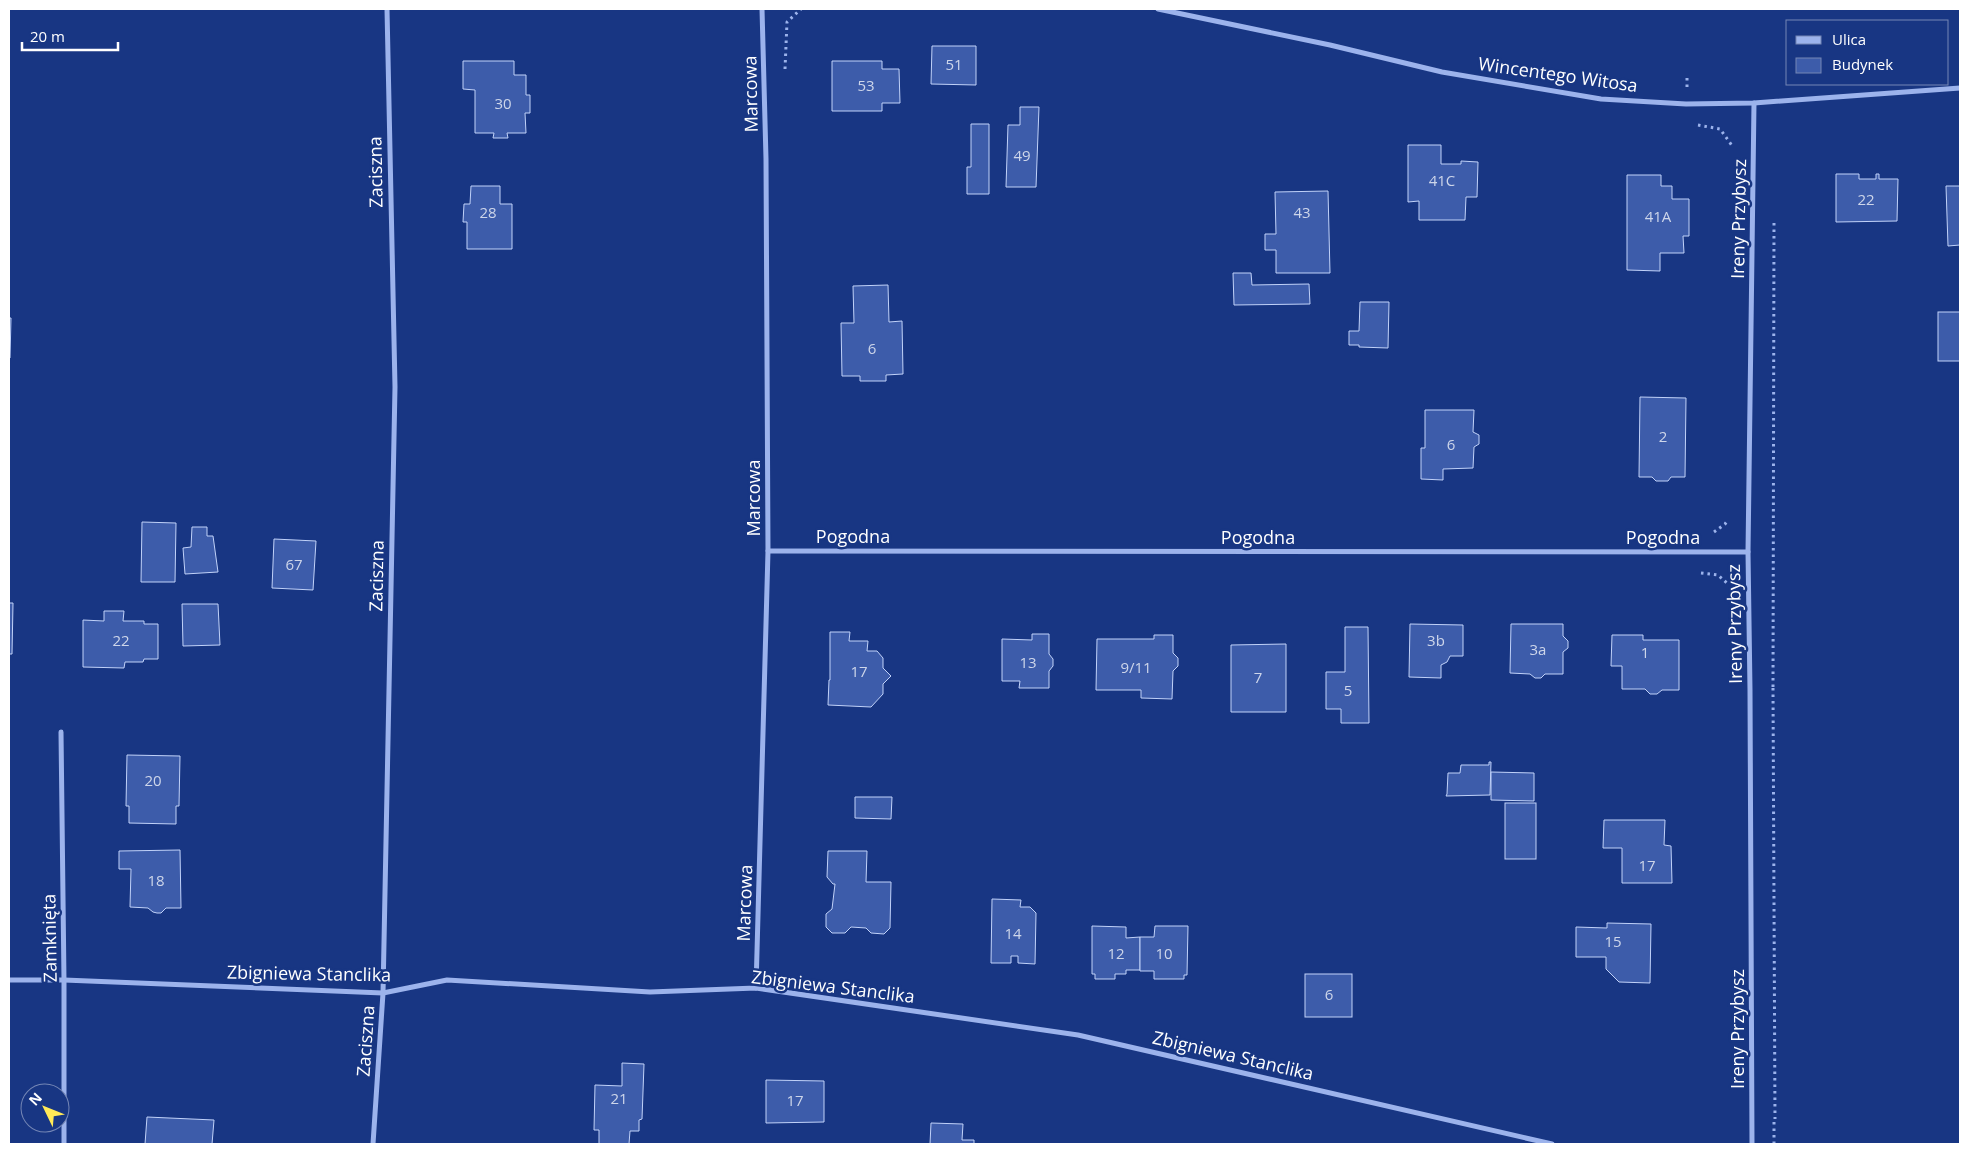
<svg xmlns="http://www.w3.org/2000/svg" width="1969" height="1153" viewBox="0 0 1969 1153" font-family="'Open Sans',sans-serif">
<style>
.building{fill:#3d5caa;stroke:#c1d2f9}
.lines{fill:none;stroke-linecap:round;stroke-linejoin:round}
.path{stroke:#9cb3ec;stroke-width:3;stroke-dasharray:2.5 4;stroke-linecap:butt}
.street{stroke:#9cb3ec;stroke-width:5}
.labels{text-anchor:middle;stroke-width:5;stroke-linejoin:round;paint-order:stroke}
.number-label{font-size:15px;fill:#ced6ea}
.street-label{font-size:18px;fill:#fff;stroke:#183683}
</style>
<rect width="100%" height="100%" fill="#183683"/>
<g class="building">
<polygon points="932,46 976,46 976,85 931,84"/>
<polygon points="463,61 514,61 514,75 526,75 526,95 530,95 530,113 525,113 526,133 507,133 508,138 493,138 494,133 475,133 475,90 463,89"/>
<polygon points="832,61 882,61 882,69 899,69 900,103 882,103 882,111 832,111"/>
<polygon points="1020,107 1039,107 1036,187 1006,187 1008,125 1020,125"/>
<polygon points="971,124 989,124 989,194 967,194 967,167 971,167"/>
<polygon points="1408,145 1441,145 1441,164 1461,164 1461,161 1478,162 1477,197 1466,197 1465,220 1419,220 1419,201 1408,202"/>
<polygon points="1836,174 1859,174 1859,179 1876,179 1876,174 1879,174 1879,179 1898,179 1897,221 1836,222"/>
<polygon points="1627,175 1661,175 1661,186 1672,186 1672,199 1689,199 1689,236 1683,236 1684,253 1660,253 1660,271 1627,270"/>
<polygon points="471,186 500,186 500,204 512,204 512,249 467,249 467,222 463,222 464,204 470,204"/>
<polygon points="1946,186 1960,186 1960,245 1948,246"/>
<polygon points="1328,191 1330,273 1276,273 1276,250 1265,250 1265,234 1276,234 1275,192"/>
<polygon points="1233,273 1251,273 1252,285 1309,284 1310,304 1234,305"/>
<polygon points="888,285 889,322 902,321 903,374 886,375 886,381 860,381 860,376 842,376 841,323 854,323 853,286"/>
<polygon points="1360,302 1389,302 1388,348 1359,347 1359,345 1349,345 1349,331 1359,331"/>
<rect x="1938" y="312" width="22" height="49"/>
<polygon points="9,318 11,318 10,358 9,358"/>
<polygon points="1640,397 1686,398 1685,477 1671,477 1668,481 1656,481 1652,477 1639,477"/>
<polygon points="1425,410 1474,410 1473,432 1479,435 1479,444 1474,447 1473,468 1443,469 1443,480 1421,479 1421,448 1425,448"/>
<polygon points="142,522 176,523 175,582 141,582"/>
<polygon points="192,527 207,527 207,536 213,536 218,572 185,574 183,548 191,547"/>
<polygon points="274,539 316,541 313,590 272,588"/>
<polygon points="9,603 13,603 12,654 9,654"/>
<polygon points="182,604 218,604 220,645 183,646"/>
<polygon points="104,611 124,611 123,621 144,621 144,624 158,624 158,659 144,659 143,662 125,662 124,668 83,667 83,620 104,621"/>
<polygon points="1410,624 1463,625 1463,656 1450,656 1447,662 1441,665 1441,678 1409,677"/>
<polygon points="1511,624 1563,624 1563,636 1568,641 1568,648 1563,652 1563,674 1545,674 1541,678 1535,678 1530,674 1510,673"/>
<polygon points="1345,627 1368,627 1369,723 1341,723 1341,709 1326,709 1326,672 1345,672"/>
<polygon points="830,632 850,632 849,641 868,641 867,651 877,651 883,658 883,668 891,676 883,684 883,694 871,707 828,705 829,680 830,680"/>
<polygon points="1032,634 1049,634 1049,654 1053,659 1053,666 1049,671 1049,688 1019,688 1020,681 1002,681 1002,639 1032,640"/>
<polygon points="1154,635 1173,635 1173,653 1178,658 1178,666 1173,671 1172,699 1141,698 1141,690 1096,690 1097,639 1154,639"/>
<polygon points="1612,635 1643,635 1643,640 1679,640 1679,690 1662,690 1657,694 1650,694 1645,689 1622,689 1622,666 1611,666"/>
<polygon points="1286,644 1286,712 1231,712 1231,645"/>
<polygon points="127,755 180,756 179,806 176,806 176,824 129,823 129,806 126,806"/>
<polygon points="1489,762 1491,762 1490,795 1446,796 1447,794 1448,773 1460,773 1461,765 1489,765"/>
<polygon points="1491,772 1534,773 1534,801 1491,800"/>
<polygon points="855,797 892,797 891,819 855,818"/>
<rect x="1505" y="803" width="31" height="56"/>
<polygon points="1604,820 1665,820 1664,845 1671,846 1672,883 1622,883 1622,848 1603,848"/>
<polygon points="180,850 181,908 166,908 161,913 157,913 153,912 148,908 130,907 131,869 119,869 119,851"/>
<polygon points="828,851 867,851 866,882 891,882 890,928 884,934 871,933 866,928 851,927 845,933 832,933 826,927 826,914 832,909 835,884 833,884 827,877"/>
<polygon points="992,899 1021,900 1020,907 1030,907 1036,913 1035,964 1018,963 1018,956 1011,956 1011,963 991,963"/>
<polygon points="1607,923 1651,924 1650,983 1619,982 1606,969 1606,957 1576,957 1576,927 1607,928"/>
<polygon points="1092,926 1126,927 1126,938 1140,937 1140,970 1126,970 1126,974 1115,974 1115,979 1095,979 1095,974 1092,974"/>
<polygon points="1155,926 1188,926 1187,975 1184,975 1184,979 1154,979 1154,971 1140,971 1140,937 1154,937"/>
<rect x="1305" y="974" width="47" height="43"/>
<polygon points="622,1063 644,1064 642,1119 639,1120 639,1131 630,1131 629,1144 599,1144 599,1130 594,1130 595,1085 622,1086"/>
<polygon points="766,1080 824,1081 824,1122 766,1123"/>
<polygon points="147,1117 214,1120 212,1144 145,1144"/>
<polygon points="931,1123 963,1124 962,1140 974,1140 974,1144 930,1144"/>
</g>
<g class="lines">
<g class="path">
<polyline points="785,69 787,22 801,9"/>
<polyline points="1687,87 1687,78"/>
<polyline points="1698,125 1720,129 1733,147"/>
<polyline points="1714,532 1725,524 1728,520"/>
<polyline points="1701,573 1718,575 1728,584"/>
<polyline points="1773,687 1774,222"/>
<polyline points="1773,688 1775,1119"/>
<polyline points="1774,1144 1774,1119"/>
</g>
<g class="street">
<polyline points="1158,9 1330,45 1442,72 1601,99 1686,104 1754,103 1960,88"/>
<polyline points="768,551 1748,552"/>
<polyline points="61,732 64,980 64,1144"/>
<polyline points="9,980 64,980 383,993 447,980 650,992 756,988 1078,1035 1552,1144"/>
<polyline points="756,988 768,551 766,159 762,9"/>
<polyline points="373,1144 383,993 395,387 387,9"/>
<polyline points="1752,1144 1750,690 1748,552 1754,103"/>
</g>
</g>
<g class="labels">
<g class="number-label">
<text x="954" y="70">51</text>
<text x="866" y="91">53</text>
<text x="503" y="109">30</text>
<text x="1022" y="161">49</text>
<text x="1442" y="186">41C</text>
<text x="1866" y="205">22</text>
<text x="488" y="218">28</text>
<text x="1302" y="218">43</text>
<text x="1658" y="222">41A</text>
<text x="872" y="354">6</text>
<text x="1663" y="442">2</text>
<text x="1451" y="450">6</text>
<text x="294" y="570">67</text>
<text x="121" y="646">22</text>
<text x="1436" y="646">3b</text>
<text x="1538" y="655">3a</text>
<text x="1645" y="658">1</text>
<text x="1028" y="668">13</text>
<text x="1136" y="673">9/11</text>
<text x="859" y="677">17</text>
<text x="1258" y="683">7</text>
<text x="1348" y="696">5</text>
<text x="153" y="786">20</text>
<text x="1647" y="871">17</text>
<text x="156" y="886">18</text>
<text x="1013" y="939">14</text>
<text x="1613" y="947">15</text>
<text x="1116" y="959">12</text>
<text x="1164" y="959">10</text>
<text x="1329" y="1000">6</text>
<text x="619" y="1104">21</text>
<text x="795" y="1106">17</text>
</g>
<g class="street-label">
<text transform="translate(1558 75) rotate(8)" y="6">Wincentego Witosa</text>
<text transform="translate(751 94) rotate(-91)" y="6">Marcowa</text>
<text transform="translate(376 172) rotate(-91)" y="6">Zaciszna</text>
<text transform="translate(1739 219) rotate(-89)" y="6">Ireny Przybysz</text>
<text transform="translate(754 498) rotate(-90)" y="6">Marcowa</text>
<text x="853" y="543">Pogodna</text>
<text x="1258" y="544">Pogodna</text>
<text x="1663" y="544">Pogodna</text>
<text transform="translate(377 576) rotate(-89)" y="6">Zaciszna</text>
<text transform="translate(1735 624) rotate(-91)" y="6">Ireny Przybysz</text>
<text transform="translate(745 903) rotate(-88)" y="6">Marcowa</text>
<text transform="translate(50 938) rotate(-91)" y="6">Zamknięta</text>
<text transform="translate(309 974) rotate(1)" y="6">Zbigniewa Stanclika</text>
<text transform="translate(833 987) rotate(7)" y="6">Zbigniewa Stanclika</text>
<text transform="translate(1738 1029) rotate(-90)" y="6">Ireny Przybysz</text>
<text transform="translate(366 1041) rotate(-86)" y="6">Zaciszna</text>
<text transform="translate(1233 1056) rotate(13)" y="6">Zbigniewa Stanclika</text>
</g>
</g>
<rect width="1969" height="1153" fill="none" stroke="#ffffff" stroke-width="20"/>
<rect x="1786" y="20" width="162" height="65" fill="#183683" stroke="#7486b5"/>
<rect x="1796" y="36" width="25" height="8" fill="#9cb3ec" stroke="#7486b5"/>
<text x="1832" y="45" font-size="15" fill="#ffffff">Ulica</text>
<rect x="1796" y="58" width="25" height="15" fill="#3d5caa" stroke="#7486b5"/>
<text x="1832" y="70" font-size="15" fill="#ffffff">Budynek</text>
<g transform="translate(45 1108) rotate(313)"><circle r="24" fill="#183683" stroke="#7486b5"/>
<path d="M0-4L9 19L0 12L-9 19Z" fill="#ffe957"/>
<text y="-8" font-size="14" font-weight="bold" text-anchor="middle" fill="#ffffff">N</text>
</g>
<path d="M22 42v8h96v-8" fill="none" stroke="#ffffff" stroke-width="2.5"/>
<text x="30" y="42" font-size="15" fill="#ffffff" stroke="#183683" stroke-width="4" paint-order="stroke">20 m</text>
</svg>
